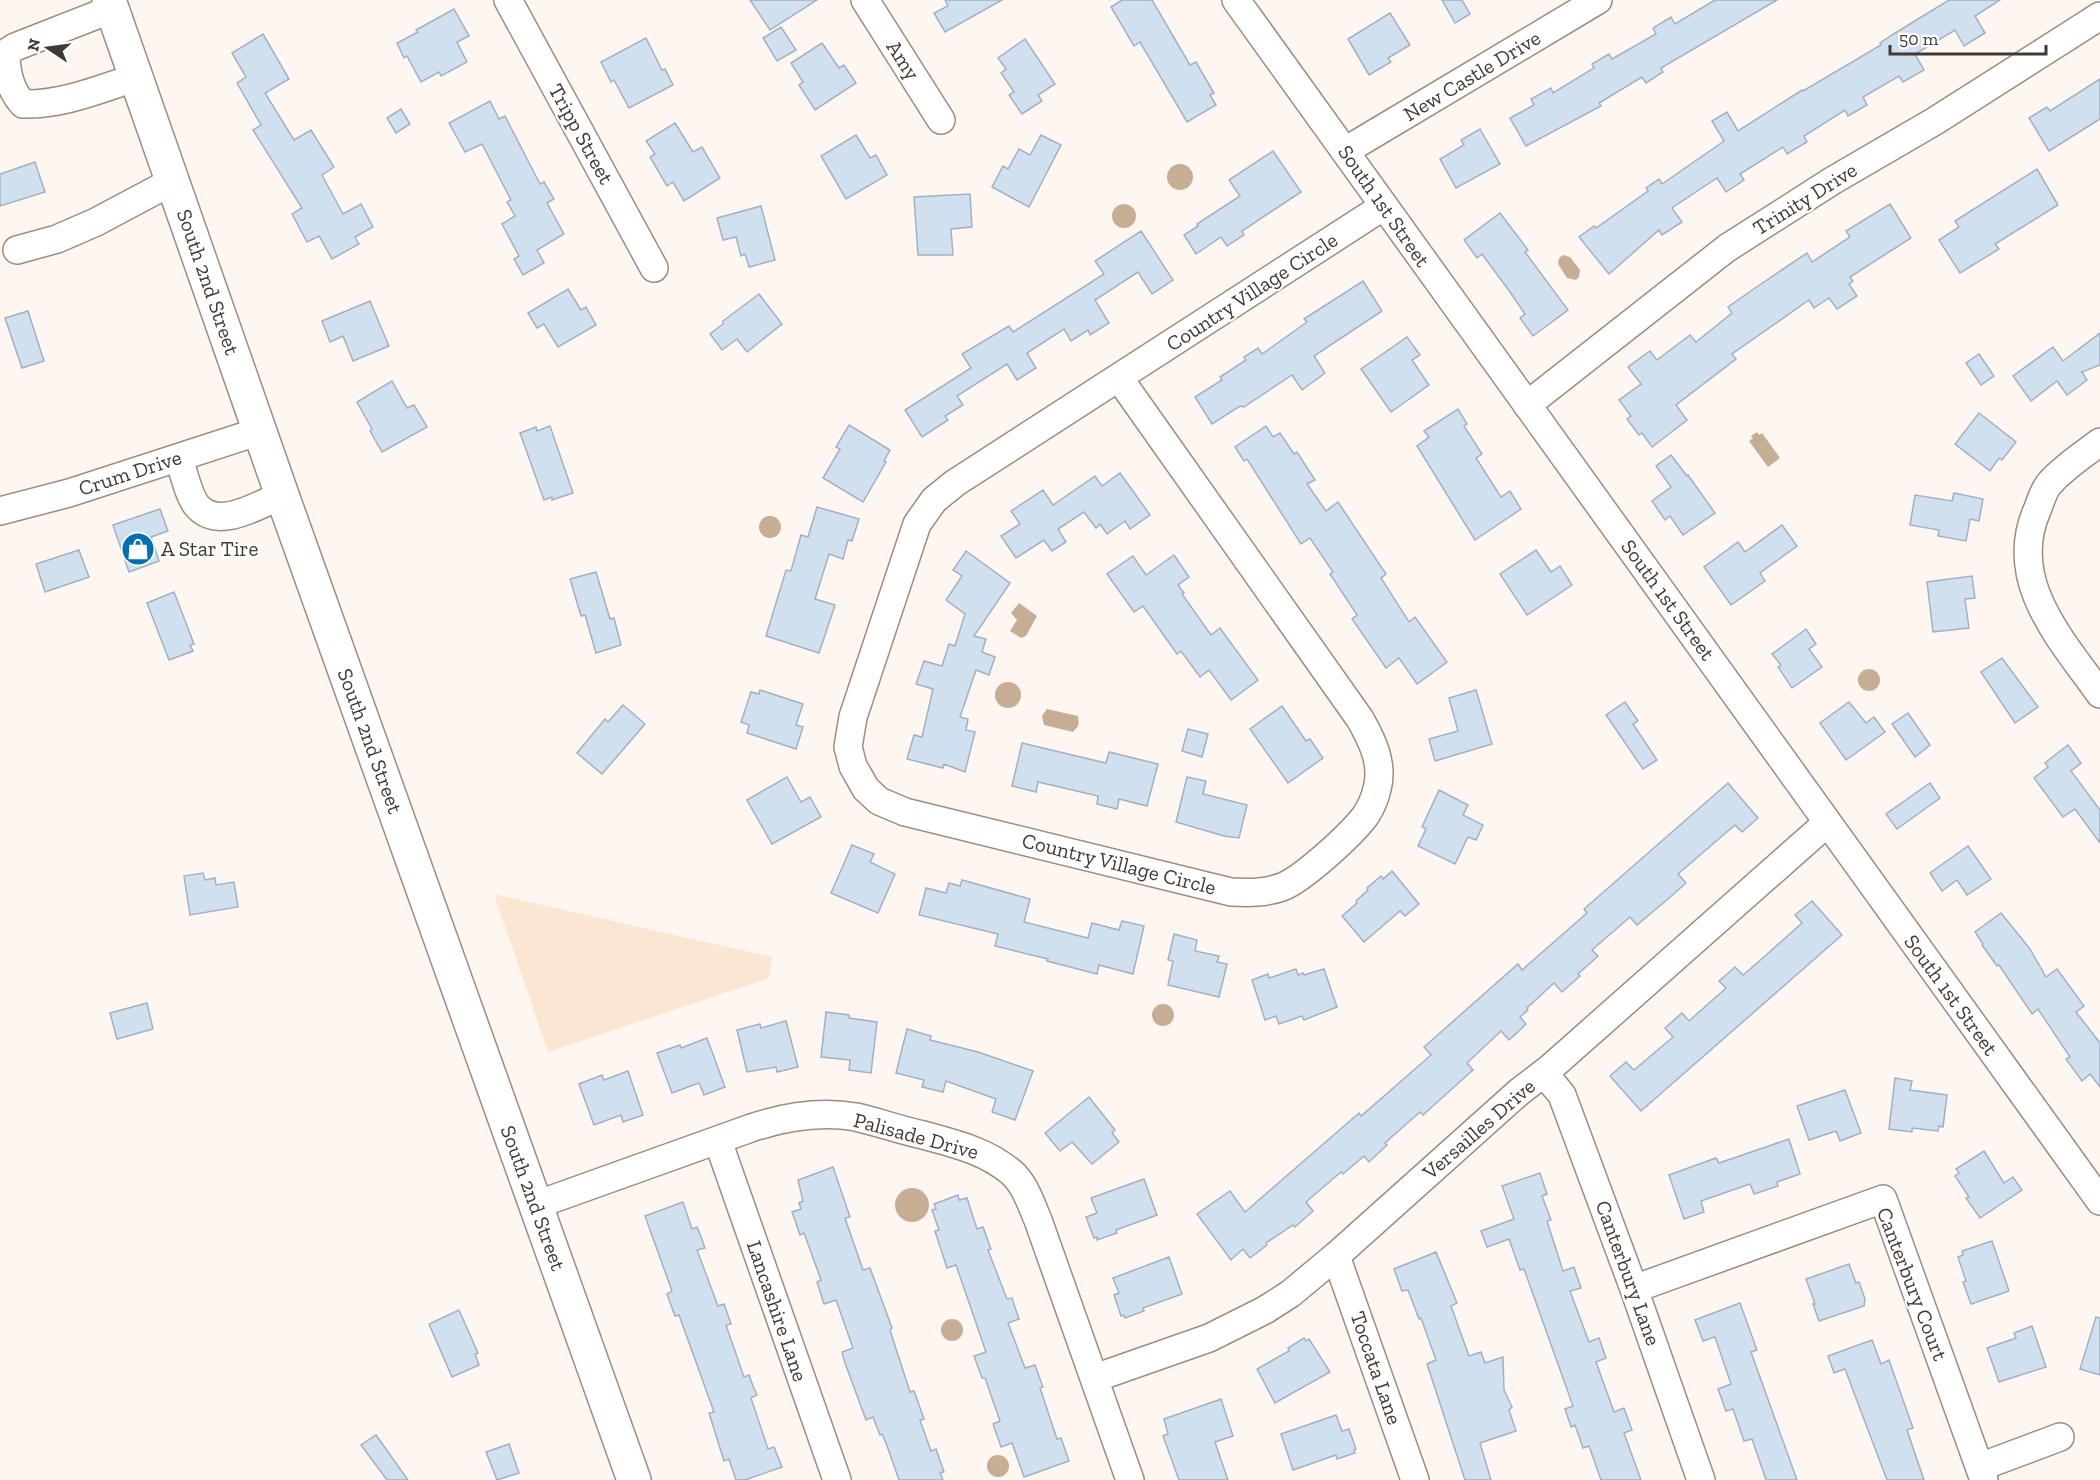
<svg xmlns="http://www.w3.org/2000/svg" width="2100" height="1480" viewBox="0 0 2100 1480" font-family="'Zilla Slab',serif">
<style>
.green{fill:#fbe6d1}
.water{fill:#c6ae95}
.building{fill:#d0e0ef;stroke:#a2b1c0;stroke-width:1.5}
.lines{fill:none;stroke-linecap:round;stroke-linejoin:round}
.minor-casing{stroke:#9c8d7e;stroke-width:30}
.major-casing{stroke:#9c8d7e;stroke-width:36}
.minor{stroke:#fff;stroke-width:27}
.major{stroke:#fff;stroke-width:33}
.labels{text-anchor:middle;stroke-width:4.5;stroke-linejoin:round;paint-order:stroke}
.street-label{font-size:21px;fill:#413a34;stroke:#fff}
.poi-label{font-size:21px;fill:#413a34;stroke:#fff;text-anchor:start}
</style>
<rect width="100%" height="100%" fill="#fef7f1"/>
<polygon class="green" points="494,894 772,957 769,978 548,1052"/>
<g class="water">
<circle cx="1180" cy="177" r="13"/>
<circle cx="1124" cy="216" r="12"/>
<polygon points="1563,255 1570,257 1580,270 1579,277 1576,280 1567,278 1558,264 1559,258"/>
<polygon points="1757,432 1759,435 1762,433 1780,458 1768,467 1749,441 1753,438 1751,436"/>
<circle cx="770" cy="527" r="11"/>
<polygon points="1019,603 1037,616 1026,636 1021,638 1010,631 1017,620 1011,613"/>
<circle cx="1869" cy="680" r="11"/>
<circle cx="1008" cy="695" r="13"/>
<path d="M1047,709L1078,716C1079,727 1080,724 1073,732L1044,725L1042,716Z"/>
<circle cx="1163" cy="1015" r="11"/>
<circle cx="912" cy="1205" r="17"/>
<circle cx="952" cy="1330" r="11"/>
<circle cx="998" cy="1466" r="11"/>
</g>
<g class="building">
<polygon points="750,0 817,0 770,30"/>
<polygon points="945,0 1002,0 945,32 934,13 948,6"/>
<polygon points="1122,0 1152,0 1190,65 1196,62 1214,93 1210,95 1216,105 1187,122 1140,42 1134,46 1111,7"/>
<polygon points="1442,0 1462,0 1470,14 1455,23"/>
<polygon points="1715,0 1777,0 1661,68 1663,72 1646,83 1642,77 1599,103 1601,106 1526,146 1510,118 1534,105 1531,99 1551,88 1553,93 1594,68 1592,64 1609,54 1612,59 1656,34 1653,28 1671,17 1675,24"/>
<polygon points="1949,0 2000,0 1975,16 1985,33 1964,46 1955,30 1915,54 1924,70 1903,82 1899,76 1863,97 1867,105 1848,116 1845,110 1804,136 1807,142 1787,154 1783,147 1740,174 1744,180 1726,192 1717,178 1672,208 1682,222 1662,235 1659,230 1609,274 1579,237 1594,226 1596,228 1648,191 1646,188 1659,179 1662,184 1724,141 1712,121 1727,112 1738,131 1802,90 1803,91 1881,45 1880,43 1892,35"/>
<polygon points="454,9 469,36 457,42 467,62 441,76 439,72 421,82 407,56 404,58 397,43 418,32 416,30"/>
<polygon points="1390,13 1410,45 1388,58 1391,62 1369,75 1348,39"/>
<polygon points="781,27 796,50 777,61 763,38"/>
<polygon points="263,34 289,79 265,93 294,140 311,130 334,167 322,175 343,214 361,204 373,227 355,237 359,244 332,259 319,236 307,242 292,214 302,208 253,130 261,125 237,83 246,77 232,53"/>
<polygon points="646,38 662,70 665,69 673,85 629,108 614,80 611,82 601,62"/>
<polygon points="1025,39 1055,84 1038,95 1042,101 1022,114 1009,95 1014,92 1001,73 1006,69 998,58"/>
<polygon points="822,43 839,68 844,65 856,83 815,110 799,85 803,82 791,63"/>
<polygon points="2100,79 2100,119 2049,151 2029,118 2047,107 2050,111"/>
<polygon points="490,101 499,119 505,116 540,184 544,182 554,199 547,203 564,234 537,250 544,263 523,275 514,259 519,256 502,224 515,216 507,202 511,200 482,144 465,152 449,123"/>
<polygon points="401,109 410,124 396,133 387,118"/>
<polygon points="675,123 693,152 702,147 720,178 684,201 673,182 667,186 650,157 655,154 646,141"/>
<polygon points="1480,129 1500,164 1456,188 1440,159 1464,145 1461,140"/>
<polygon points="856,135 870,158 876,155 887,175 846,199 821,156"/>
<polygon points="1041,135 1061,145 1029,207 992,187 1003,166 1008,169 1019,149 1030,155"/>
<polygon points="1273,151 1301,192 1242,231 1244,235 1227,246 1221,237 1196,254 1184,235 1198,226 1197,224 1240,196 1229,180"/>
<polygon points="35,162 45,192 0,206 0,174"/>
<polygon points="2037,169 2058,205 1995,244 1999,249 1960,273 1939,240 1959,227 1955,221"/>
<polygon points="970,194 972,227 951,229 953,255 918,255 914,197"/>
<polygon points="1890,204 1911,238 1850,277 1853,281 1849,284 1857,296 1837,309 1829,298 1814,308 1809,300 1732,354 1736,359 1676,405 1687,420 1652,447 1642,433 1639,435 1627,419 1631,416 1619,400 1641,384 1628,367 1650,351 1657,360 1690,335 1696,342 1732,313 1728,307 1755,288 1807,253 1812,262 1850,237 1846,231"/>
<polygon points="761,206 775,260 749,267 745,254 741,256 736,237 723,240 717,218"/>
<polygon points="1500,213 1528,250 1525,252 1568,310 1533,336 1520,318 1525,314 1510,292 1482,254 1477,258 1464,240"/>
<polygon points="1141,231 1173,280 1152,294 1138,272 1095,300 1109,323 1090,335 1088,330 1071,341 1064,329 1027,353 1036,368 1017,380 1007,364 957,396 963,405 945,416 948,420 922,437 905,410 971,368 962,354 1009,326 1013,332 1104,274 1095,261"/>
<polygon points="1363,281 1382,311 1314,356 1325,373 1302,390 1292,375 1244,407 1240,406 1212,424 1195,397 1222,380 1220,377 1246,360 1244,357 1258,348 1262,354 1307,322 1304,319"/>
<polygon points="568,289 581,310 586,307 596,325 558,347 544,324 537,328 528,313"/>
<polygon points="759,294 782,324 747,352 737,339 722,350 710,334 723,324 723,321"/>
<polygon points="370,301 389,346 353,361 343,336 330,342 322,321"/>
<polygon points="28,311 44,361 22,368 5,318"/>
<polygon points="2100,333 2100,365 2082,372 2087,380 2067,395 2057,381 2031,401 2013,376 2053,347 2063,361"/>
<polygon points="1407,337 1420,355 1412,360 1429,385 1391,412 1361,369"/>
<polygon points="1979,354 1994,376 1981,385 1966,363"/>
<polygon points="392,381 407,408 414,405 427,427 382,452 370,431 372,429 357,402"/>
<polygon points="1458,409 1467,424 1464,426 1482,454 1476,458 1501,497 1510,491 1521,509 1475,540 1417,446 1429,437 1424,431"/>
<polygon points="1979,413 2016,442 2002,460 1999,458 1990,471 1955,444"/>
<polygon points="849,425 890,450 884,461 886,462 863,502 823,478 840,449 836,447"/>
<polygon points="550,426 573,493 552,500 552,497 544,500 520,433 536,427 537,431"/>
<polygon points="1266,426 1273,437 1280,433 1294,454 1297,452 1315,480 1307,484 1326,511 1338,502 1386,574 1381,578 1409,622 1415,617 1447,662 1417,684 1399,658 1386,668 1352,619 1357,615 1330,574 1333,572 1310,538 1301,544 1247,459 1244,461 1235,447"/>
<polygon points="1671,455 1687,476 1688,475 1715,513 1683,535 1670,516 1665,520 1652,501 1671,487 1656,466"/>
<polygon points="1120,473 1150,515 1130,529 1125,521 1107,534 1100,524 1096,528 1084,512 1058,529 1066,542 1052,551 1044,540 1016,558 1001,536 1020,524 1011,511 1043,490 1053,505 1095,476 1102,486"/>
<polygon points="1954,493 1983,499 1979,521 1970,519 1966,541 1938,536 1939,530 1910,525 1915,495 1952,501"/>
<polygon points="817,507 859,519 852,541 848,540 843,559 829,554 815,599 835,605 819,653 766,636 786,570 791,571 801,535 808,537"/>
<polygon points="160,509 168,531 151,537 159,561 129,572 113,525"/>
<polygon points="1782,525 1797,546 1760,573 1765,581 1731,605 1704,567 1738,542 1745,552"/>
<polygon points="79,550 89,577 45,592 36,564"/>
<polygon points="1536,550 1551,572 1560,566 1572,585 1527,615 1500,574"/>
<polygon points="966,551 1010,583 974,636 986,639 982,652 995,657 989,675 976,670 960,717 968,719 966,730 975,732 965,772 944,764 943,768 907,759 914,735 922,737 933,689 916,684 924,661 942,666 949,644 955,646 965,614 946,600 962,576 953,570"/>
<polygon points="1174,555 1189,577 1178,585 1184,593 1182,594 1211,635 1220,628 1258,680 1231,700 1209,670 1200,677 1181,651 1177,654 1143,606 1134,612 1107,574 1133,556 1146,575"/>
<polygon points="596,572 610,619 614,618 621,645 596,653 585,615 581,616 570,579"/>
<polygon points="1972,576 1975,598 1965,599 1969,628 1933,632 1927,582"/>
<polygon points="174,592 194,644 190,645 193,651 169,660 147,603"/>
<polygon points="1806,629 1816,644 1809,649 1822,667 1792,688 1778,667 1781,665 1772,654"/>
<polygon points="2002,658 2038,707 2015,723 1981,672"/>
<polygon points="760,690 803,704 796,725 803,727 796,749 747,733 749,725 741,722 751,692 759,694"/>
<polygon points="1476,690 1492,744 1435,761 1429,739 1458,731 1449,698"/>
<polygon points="1625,702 1638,721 1633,724 1657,760 1643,769 1606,715"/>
<polygon points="1849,702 1866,723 1874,717 1885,732 1846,760 1820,723"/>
<polygon points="623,705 645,724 602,774 577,753 605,719 608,722"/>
<polygon points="1282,706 1306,741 1310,739 1323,758 1288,783 1250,729"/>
<polygon points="1908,713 1930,745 1915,757 1892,724"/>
<polygon points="1188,729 1208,734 1202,757 1182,751"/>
<polygon points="1022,743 1106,763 1109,752 1158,764 1147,806 1119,799 1117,809 1097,804 1098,796 1038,782 1036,792 1012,786"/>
<polygon points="2068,745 2081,763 2071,771 2100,810 2100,843 2075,809 2063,817 2034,778 2048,767 2045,763"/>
<polygon points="787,777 801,802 810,797 821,817 772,844 747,800"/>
<polygon points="1187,777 1206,781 1203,794 1247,805 1239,838 1224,836 1176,822"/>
<polygon points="1728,783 1758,818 1742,832 1735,825 1678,874 1686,883 1668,899 1637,925 1630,917 1592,950 1598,956 1578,974 1580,976 1562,992 1554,983 1527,1008 1528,1010 1520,1017 1526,1024 1518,1032 1509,1040 1501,1031 1467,1063 1473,1070 1423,1115 1420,1112 1385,1143 1387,1145 1369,1162 1364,1156 1343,1174 1341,1172 1306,1202 1313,1211 1295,1227 1293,1225 1266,1243 1267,1245 1250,1258 1243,1249 1231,1260 1197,1214 1230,1191 1245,1212 1359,1113 1361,1116 1431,1055 1424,1047 1518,964 1522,970 1587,913 1584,909"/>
<polygon points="1930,783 1940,798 1897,829 1886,814"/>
<polygon points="1439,790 1468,805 1463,815 1483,825 1476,840 1468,837 1455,864 1418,846 1426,829 1422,827"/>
<polygon points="852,845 874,854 870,862 895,874 878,913 831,893"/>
<polygon points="1968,846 1991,879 1967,895 1957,880 1942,891 1930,873"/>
<polygon points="1392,871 1419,904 1405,916 1400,911 1364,942 1342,916 1357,903 1356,901 1368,890 1367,888 1381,876 1383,879"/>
<polygon points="203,873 205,880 215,878 216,885 234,882 238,907 190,915 184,876"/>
<polygon points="962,880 1030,899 1024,922 1088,938 1092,923 1119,930 1122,921 1144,926 1133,974 1099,965 1097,974 1047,961 1048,959 995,946 998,934 919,915 926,888 946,893 949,883 960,886"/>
<polygon points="1812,901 1842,935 1641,1111 1610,1076 1626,1062 1634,1070 1673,1037 1665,1028 1682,1013 1689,1021 1726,988 1719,981 1735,967 1743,975 1765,956 1802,923 1795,915"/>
<polygon points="2001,913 2030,949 2046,977 2057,969 2084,1006 2076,1012 2100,1043 2100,1087 2090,1074 2082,1081 2066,1059 2070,1057 2038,1009 2032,1014 1999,965 1997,966 1982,945 1983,944 1975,932"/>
<polygon points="1174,934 1197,940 1195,951 1219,956 1217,962 1227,964 1219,997 1168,985 1173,961 1168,960"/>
<polygon points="1296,969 1298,975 1303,973 1304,975 1324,969 1337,1007 1304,1020 1302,1016 1279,1024 1276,1016 1265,1020 1252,980 1268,974 1269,978"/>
<polygon points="147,1003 153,1029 117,1039 110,1013"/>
<polygon points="826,1012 849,1015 849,1018 877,1022 871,1073 849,1070 850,1060 821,1057"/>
<polygon points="786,1021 798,1067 777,1072 776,1067 747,1072 737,1030 760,1024 761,1028"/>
<polygon points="907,1029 931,1036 930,1040 978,1052 1033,1071 1015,1120 992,1112 996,1099 946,1081 943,1092 922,1087 924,1080 896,1073"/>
<polygon points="707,1038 725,1087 704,1095 699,1083 672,1093 657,1053 680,1045 681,1048"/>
<polygon points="628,1071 643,1115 623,1122 621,1115 594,1125 579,1084 602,1075 604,1080"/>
<polygon points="1895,1078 1912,1081 1910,1090 1947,1095 1943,1127 1939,1126 1938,1131 1912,1128 1912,1132 1889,1129"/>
<polygon points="1845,1090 1861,1133 1840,1141 1836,1131 1809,1140 1797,1106"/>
<polygon points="1089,1097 1115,1130 1112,1133 1119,1142 1092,1164 1072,1142 1060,1151 1045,1133"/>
<polygon points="1789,1139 1800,1174 1777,1182 1778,1186 1754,1194 1750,1184 1701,1201 1704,1212 1684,1219 1669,1175 1716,1158 1719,1163"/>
<polygon points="1984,1151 2004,1183 2013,1177 2022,1190 1980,1218 1966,1198 1969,1197 1955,1176 1959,1173 1956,1169"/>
<polygon points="833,1167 850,1217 845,1218 863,1270 870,1268 884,1306 892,1328 890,1330 910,1392 914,1391 924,1419 920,1420 931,1451 936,1449 944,1472 940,1473 943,1480 899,1480 886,1443 882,1434 880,1435 873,1417 866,1420 845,1363 842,1352 853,1348 836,1300 824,1304 817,1282 821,1280 804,1233 800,1235 792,1212 801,1209 799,1203 803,1201 798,1180"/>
<polygon points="1540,1173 1547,1194 1542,1196 1551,1220 1547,1221 1563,1271 1574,1267 1581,1288 1570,1291 1589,1342 1599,1338 1606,1358 1596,1362 1614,1412 1624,1408 1632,1430 1624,1433 1641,1480 1601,1480 1589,1446 1583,1448 1575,1425 1571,1427 1565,1409 1573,1406 1524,1269 1520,1270 1509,1239 1487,1247 1481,1231 1514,1219 1502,1186"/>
<polygon points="1144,1179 1157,1215 1116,1230 1117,1233 1097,1240 1097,1237 1094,1238 1086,1217 1097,1213 1091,1198"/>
<polygon points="958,1195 959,1200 967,1198 977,1229 983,1227 991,1249 988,1250 1007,1299 1012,1298 1019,1319 1008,1323 1025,1368 1035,1365 1043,1387 1040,1388 1057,1439 1061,1438 1069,1461 1024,1477 1012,1443 1001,1447 993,1424 1000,1421 985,1378 982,1378 974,1356 986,1352 956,1265 947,1268 935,1231 939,1230 932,1210 936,1209 934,1204"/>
<polygon points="683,1202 692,1229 697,1227 701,1237 705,1248 697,1250 718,1306 724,1304 731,1324 726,1325 744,1377 749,1375 753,1386 757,1395 751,1398 768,1449 774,1447 782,1467 745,1480 736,1480 729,1459 724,1461 709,1413 714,1412 679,1315 675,1316 667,1294 672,1291 645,1216"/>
<polygon points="1992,1241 2009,1291 1971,1304 1963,1282 1966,1281 1958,1257 1963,1255 1962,1251"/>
<polygon points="1436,1252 1457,1303 1451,1306 1469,1356 1481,1352 1485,1363 1503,1357 1504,1390 1512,1407 1509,1410 1516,1431 1480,1443 1491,1480 1465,1480 1427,1364 1436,1360 1421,1318 1419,1319 1408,1290 1402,1291 1394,1269"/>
<polygon points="1169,1257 1182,1294 1143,1308 1144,1311 1125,1318 1124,1315 1121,1316 1114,1295 1119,1293 1113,1278"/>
<polygon points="1849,1264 1856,1283 1859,1282 1865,1299 1864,1306 1819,1321 1813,1304 1815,1304 1806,1279"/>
<polygon points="1740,1303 1757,1350 1751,1352 1797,1480 1766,1480 1752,1439 1744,1441 1733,1409 1726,1411 1718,1389 1731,1384 1715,1337 1703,1341 1695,1320"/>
<polygon points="459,1310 478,1353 475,1354 479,1365 452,1377 429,1324"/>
<polygon points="2096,1317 2100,1318 2100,1375 2080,1369"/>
<polygon points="2032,1326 2046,1367 1999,1382 1987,1348 2016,1338 2014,1333"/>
<polygon points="1304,1338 1306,1341 1309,1339 1330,1372 1275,1403 1257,1369 1289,1351 1288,1348"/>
<polygon points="1872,1340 1881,1364 1889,1360 1902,1397 1913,1428 1907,1430 1924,1480 1887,1480 1845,1369 1834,1373 1828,1356"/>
<polygon points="1221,1399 1233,1436 1215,1442 1228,1480 1179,1480 1163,1436 1168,1434 1164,1419"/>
<polygon points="1336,1415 1342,1431 1349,1429 1356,1449 1354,1450 1355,1453 1337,1459 1336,1455 1293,1470 1281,1434"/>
<polygon points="376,1435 408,1480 387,1480 361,1445"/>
<polygon points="509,1444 519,1473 497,1480 486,1452"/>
</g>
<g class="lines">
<defs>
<g id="minor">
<polyline points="508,0 654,268"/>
<polyline points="865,0 941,120"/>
<polyline points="1236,0 2100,1201"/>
<path d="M112,9L15,47L6,53C6,72 10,90 23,104C63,105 100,89 137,77"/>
<polyline points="1345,151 1598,0"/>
<polyline points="17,250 57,239 96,222 173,181"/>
<path d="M1119,378L1360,719C1372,740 1384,764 1377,789C1375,798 1371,807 1366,815C1352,834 1303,879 1282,887C1265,893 1249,893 1231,892L905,812L879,801L866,789L853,766L848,747L853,717L917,524L934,500L955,483L1384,206"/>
<polyline points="1527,405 1727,248 1832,181 1935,121 2100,16"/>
<path d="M2100,442C2083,455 2064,467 2050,483C2044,489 2041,500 2038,508C2005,580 2061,639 2100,694"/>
<path d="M179,458C183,470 189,498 198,507C220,530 258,505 282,495"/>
<polyline points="0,511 69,493 260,431"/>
<polyline points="1544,1073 1562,1095 1634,1289 1701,1480"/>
<polyline points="718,1141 837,1480"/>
<path d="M536,1205L751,1128C784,1117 821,1111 856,1117C878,1122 900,1130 923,1135C955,1144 984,1150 1011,1172C1025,1184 1031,1204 1038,1220L1130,1480"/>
<polyline points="1336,1256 1415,1480"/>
<polyline points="1634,1289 1883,1199 1984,1480"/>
<polyline points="1095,1378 1209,1338 1265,1310 1290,1294 1337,1255 1519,1092 1549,1069 1827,823"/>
<polyline points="1980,1467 2060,1437"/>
</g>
<polyline id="major" points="109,0 282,495 634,1480"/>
</defs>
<use href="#minor" class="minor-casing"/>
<use href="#major" class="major-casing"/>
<use href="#minor" class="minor"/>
<use href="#major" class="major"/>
</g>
<defs>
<symbol id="shop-disc" viewBox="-11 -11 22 22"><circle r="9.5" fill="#006eb9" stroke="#fff"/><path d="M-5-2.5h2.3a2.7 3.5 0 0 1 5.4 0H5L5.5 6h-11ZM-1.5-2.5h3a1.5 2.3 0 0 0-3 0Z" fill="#fff"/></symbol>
</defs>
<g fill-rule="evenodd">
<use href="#shop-disc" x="119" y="530" width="38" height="38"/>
</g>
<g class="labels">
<g class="street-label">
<text transform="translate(903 60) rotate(57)" y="7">Amy</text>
<text transform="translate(1472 76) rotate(-31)" y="7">New Castle Drive</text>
<text transform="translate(581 134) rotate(61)" y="7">Tripp Street</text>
<text transform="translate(1805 199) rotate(-32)" y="7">Trinity Drive</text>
<text transform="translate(1384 206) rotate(55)" y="7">South 1st Street</text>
<text transform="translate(208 282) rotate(71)" y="7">South 2nd Street</text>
<text transform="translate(1252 292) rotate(-33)" y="7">Country Village Circle</text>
<text transform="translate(130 473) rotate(-18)" y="7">Crum Drive</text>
<text transform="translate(1668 600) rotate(54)" y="7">South 1st Street</text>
<text transform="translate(370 741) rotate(70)" y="7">South 2nd Street</text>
<text transform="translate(1119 864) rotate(14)" y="7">Country Village Circle</text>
<text transform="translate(1951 995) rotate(54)" y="7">South 1st Street</text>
<text transform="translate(1479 1129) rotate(-41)" y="7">Versailles Drive</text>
<text transform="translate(916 1136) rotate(15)" y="7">Palisade Drive</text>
<text transform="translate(533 1198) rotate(70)" y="7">South 2nd Street</text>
<text transform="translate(1628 1273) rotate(70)" y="7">Canterbury Lane</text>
<text transform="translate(1912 1284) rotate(69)" y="7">Canterbury Court</text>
<text transform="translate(777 1311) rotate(71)" y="7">Lancashire Lane</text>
<text transform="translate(1376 1368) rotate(71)" y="7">Toccata Lane</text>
</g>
<g class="poi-label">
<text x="161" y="556">A Star Tire</text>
</g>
</g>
<g transform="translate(48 48) rotate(283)" stroke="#ffffff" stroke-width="4.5" paint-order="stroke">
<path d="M0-4.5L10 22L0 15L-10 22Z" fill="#413a34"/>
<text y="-9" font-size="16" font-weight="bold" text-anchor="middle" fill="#413a34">N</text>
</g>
<path d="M1890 45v9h156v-9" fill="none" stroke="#413a34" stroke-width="3"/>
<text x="1899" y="45" font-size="18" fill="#413a34" stroke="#ffffff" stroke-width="4.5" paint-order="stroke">50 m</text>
</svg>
